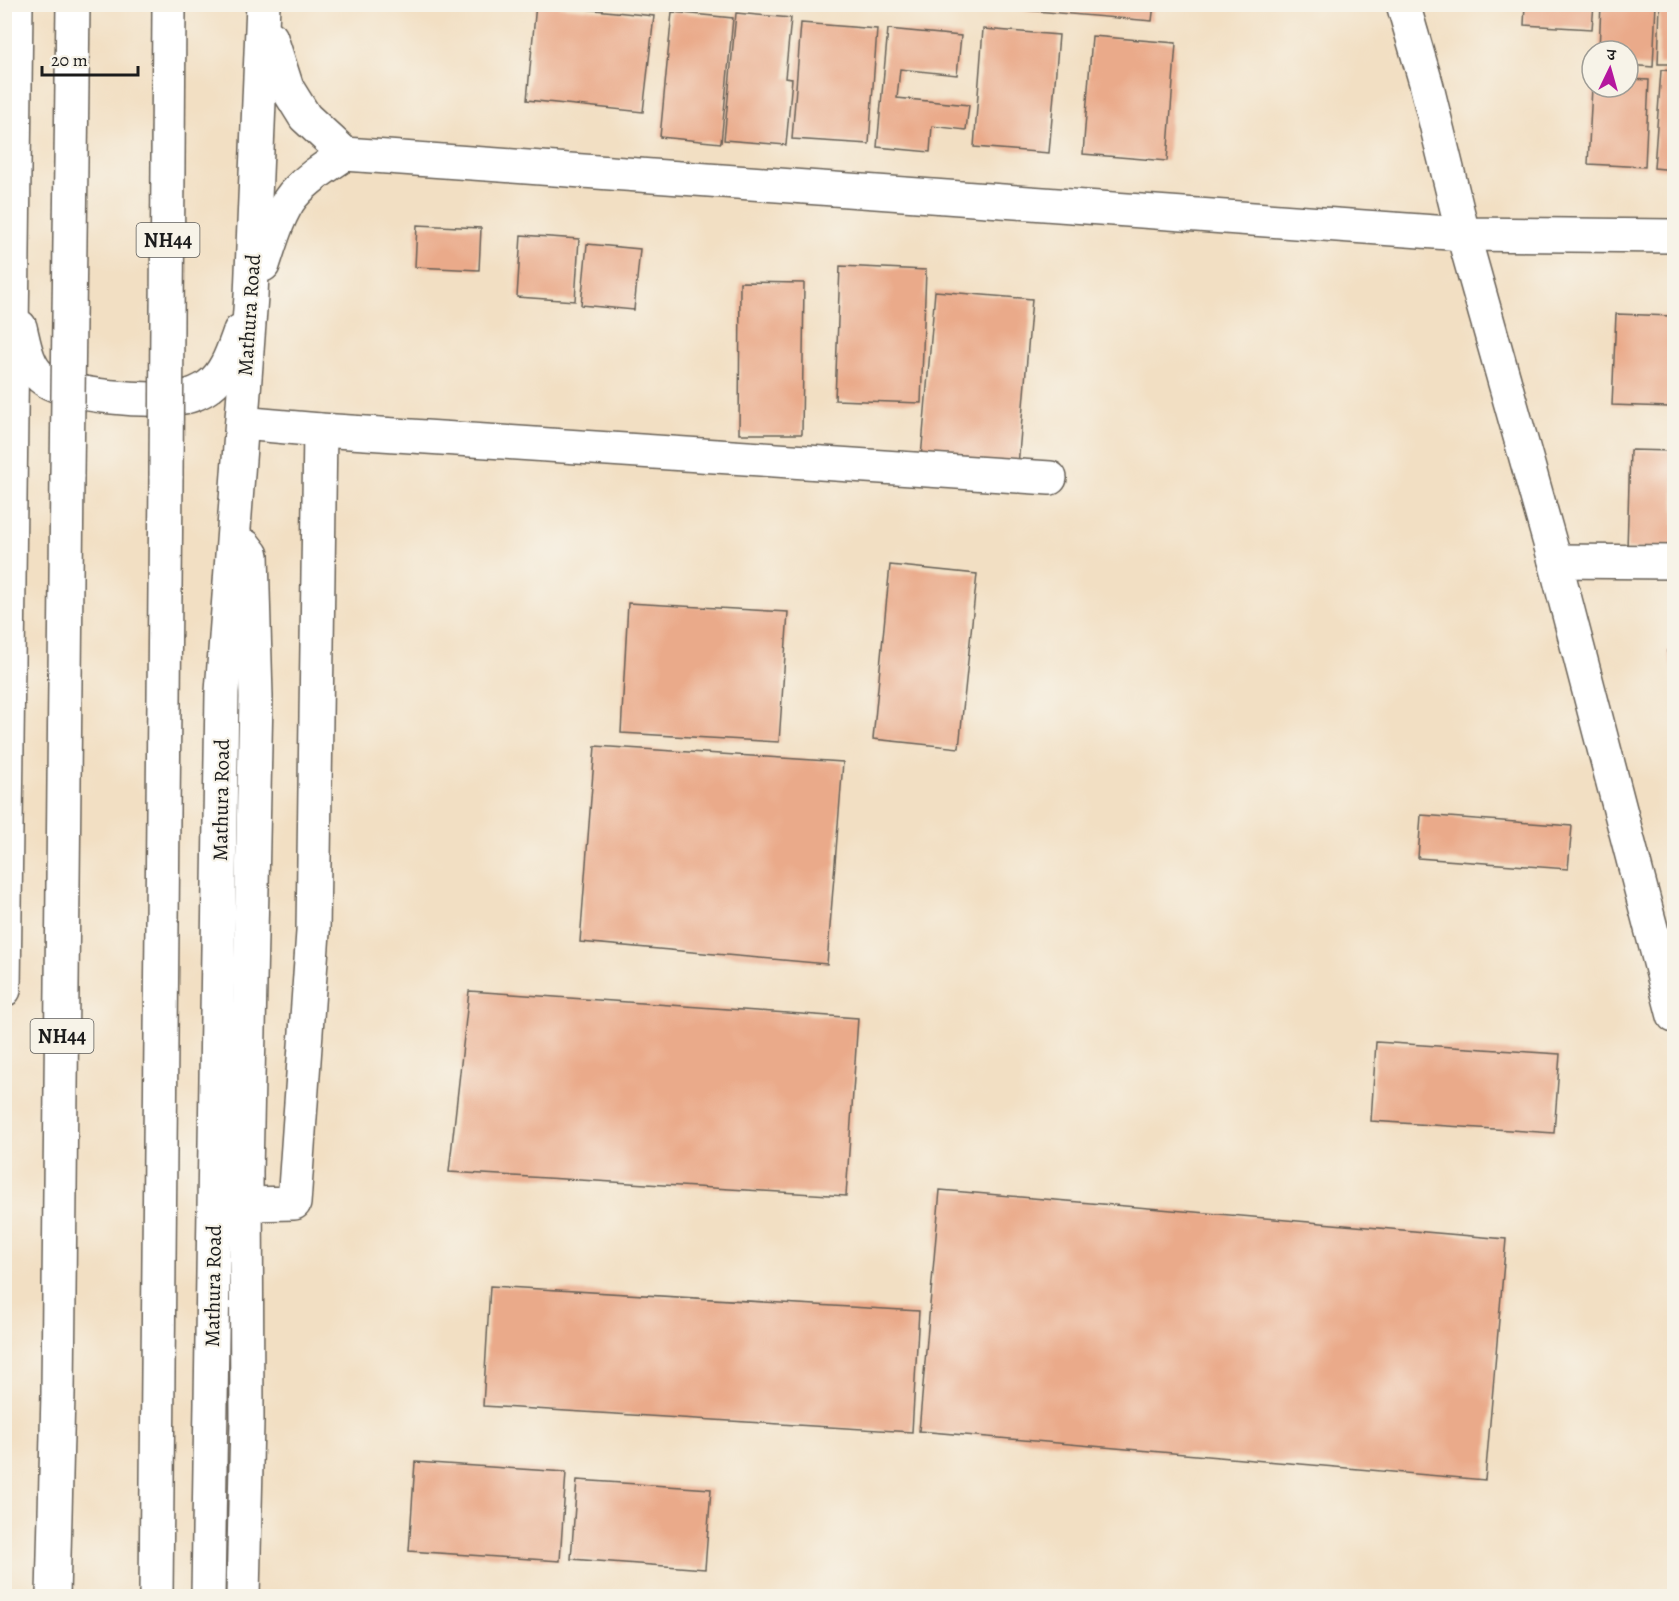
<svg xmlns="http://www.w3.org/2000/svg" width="1679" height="1601" viewBox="0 0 1679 1601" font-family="Alegreya,'Noto Serif Devanagari',serif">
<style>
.building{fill:#eaaa8a}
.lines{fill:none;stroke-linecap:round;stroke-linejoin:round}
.street-casing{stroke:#676056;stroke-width:36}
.secondary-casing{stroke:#676056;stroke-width:36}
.highway-casing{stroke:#676056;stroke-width:36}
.street{stroke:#fff;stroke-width:33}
.secondary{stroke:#fff;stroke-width:33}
.highway{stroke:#fff;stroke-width:33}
.highway-bridge-casing{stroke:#676056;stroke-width:36;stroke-linecap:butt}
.highway-bridge{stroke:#fff;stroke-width:33}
.labels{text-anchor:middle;stroke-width:4.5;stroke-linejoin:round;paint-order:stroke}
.shield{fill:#f7f3e8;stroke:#5e5c59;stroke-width:1.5}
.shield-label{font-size:20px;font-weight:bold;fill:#1c1c1c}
.street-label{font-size:21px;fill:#1c1c1c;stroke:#f7f3e8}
</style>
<rect width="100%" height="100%" fill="#f7f3e8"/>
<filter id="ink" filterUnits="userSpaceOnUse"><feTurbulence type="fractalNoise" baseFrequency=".0167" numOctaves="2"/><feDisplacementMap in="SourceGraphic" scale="12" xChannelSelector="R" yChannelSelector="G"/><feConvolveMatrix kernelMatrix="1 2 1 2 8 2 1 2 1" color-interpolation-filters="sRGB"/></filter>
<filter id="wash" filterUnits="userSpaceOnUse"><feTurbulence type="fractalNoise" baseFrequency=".008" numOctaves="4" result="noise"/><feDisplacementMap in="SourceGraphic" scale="24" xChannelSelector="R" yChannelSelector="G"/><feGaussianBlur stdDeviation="1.35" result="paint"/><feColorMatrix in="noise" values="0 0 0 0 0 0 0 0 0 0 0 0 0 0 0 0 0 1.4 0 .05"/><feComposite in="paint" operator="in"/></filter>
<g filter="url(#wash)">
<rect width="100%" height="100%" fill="#f2dfc3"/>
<g id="blocks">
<g class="building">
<polygon points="536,4 654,16 643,112 527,100"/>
<polygon points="988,4 1154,4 1152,21 988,7"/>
<polygon points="1525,4 1594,4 1592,29 1524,25"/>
<polygon points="1601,4 1656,4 1653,67 1628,65 1628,51 1599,51"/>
<polygon points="1660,4 1674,4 1674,64 1658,64"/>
<polygon points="672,12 733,18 721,143 660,137"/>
<polygon points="736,13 791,18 785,78 792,79 786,145 724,140"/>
<polygon points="801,23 877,29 869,144 792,139"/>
<polygon points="888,29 961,36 957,75 900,69 897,98 969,105 966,130 932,126 930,152 877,147"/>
<polygon points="983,29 1059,35 1049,153 974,147"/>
<polygon points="1092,36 1176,43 1167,161 1083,154"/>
<polygon points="1661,70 1674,71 1674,170 1654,168"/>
<polygon points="1628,79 1649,80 1645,167 1588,164 1592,87 1628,87"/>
<polygon points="417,225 481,228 479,270 415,267"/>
<polygon points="521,235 579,239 575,301 517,297"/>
<polygon points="587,244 640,249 634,310 581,305"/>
<polygon points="840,266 926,270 921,403 835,400"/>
<polygon points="740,282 804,283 802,434 739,434"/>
<polygon points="935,291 1032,299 1018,466 921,458"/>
<polygon points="1616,314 1672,316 1669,407 1612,405"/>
<polygon points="1630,450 1674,451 1674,550 1627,549"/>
<polygon points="890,565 977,574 959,748 873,739"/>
<polygon points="628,603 788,612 779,742 621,733"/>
<polygon points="1674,649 1674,677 1667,651"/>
<polygon points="595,746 843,762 827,964 580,942"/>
<polygon points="1421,815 1572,826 1568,869 1418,858"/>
<polygon points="469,991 858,1018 846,1196 449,1172"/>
<polygon points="1376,1042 1560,1054 1554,1133 1371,1121"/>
<polygon points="940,1190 1506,1239 1485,1480 919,1431"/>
<polygon points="490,1286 919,1311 912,1432 483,1406"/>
<polygon points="415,1462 566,1472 560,1561 409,1551"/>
<polygon points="577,1480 711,1489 705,1569 571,1559"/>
</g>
</g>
</g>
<g filter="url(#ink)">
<use href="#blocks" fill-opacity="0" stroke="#676056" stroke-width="1.5"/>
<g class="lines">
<defs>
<g id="street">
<polyline points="242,423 320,430 1050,478"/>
<polyline points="1555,561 1674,562"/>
<polyline points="246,1204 294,1203 313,932 320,430"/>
</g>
<g id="secondary">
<polyline points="1403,4 1426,83 1463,234 1555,561 1674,1016"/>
<polyline points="271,38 287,88 305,117 345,154 1463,234 1674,236"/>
<path d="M263,265C270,244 279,212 293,195C308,178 327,166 345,154"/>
<path d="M20,327C24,343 27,366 41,377C66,398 152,402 184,397C191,396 203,391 209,386C226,374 233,350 240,331"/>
<polyline points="4,990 16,4"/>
<polyline points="208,1596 222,692 251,296 263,4"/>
<polyline points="243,1596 247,1421 246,1172 256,697 252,555 245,546"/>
</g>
<g id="highway">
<polyline points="53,1596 58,1393 67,475"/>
<polyline points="156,1596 166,476"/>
</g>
</defs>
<use href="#street" class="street-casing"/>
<use href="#secondary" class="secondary-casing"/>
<use href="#highway" class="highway-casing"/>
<use href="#street" class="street"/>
<use href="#secondary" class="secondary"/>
<use href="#highway" class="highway"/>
<defs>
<g id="highway-bridge">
<polyline points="67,475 73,4"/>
<polyline points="166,476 169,4"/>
</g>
</defs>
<use href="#highway-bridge" class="highway-bridge-casing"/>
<use href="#highway-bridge" class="highway-bridge"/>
</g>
</g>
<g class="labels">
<g class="shield">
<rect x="136.5" y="223" width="63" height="34" rx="4.5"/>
<rect x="30.5" y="1019" width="63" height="34" rx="4.5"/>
</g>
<g class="shield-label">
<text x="168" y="247">NH44</text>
<text x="62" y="1043">NH44</text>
</g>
<g class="street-label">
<text transform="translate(249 315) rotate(-86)" y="7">Mathura Road</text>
<text transform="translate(221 800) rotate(-89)" y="7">Mathura Road</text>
<text transform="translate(213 1286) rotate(-89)" y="7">Mathura Road</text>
</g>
</g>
<rect width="1679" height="1601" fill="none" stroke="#f7f3e8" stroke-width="24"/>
<g transform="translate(1610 69) rotate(5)"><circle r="28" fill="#f7f3e8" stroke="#9f9d96" stroke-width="1.5"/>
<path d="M0-4.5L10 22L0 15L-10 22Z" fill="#b5179e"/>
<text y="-9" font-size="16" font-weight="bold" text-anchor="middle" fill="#1c1c1c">उ</text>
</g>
<path d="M42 66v9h96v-9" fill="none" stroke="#1c1c1c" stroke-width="3"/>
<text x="51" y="66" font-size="18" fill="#1c1c1c" stroke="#f7f3e8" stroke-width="4.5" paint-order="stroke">20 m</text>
</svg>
